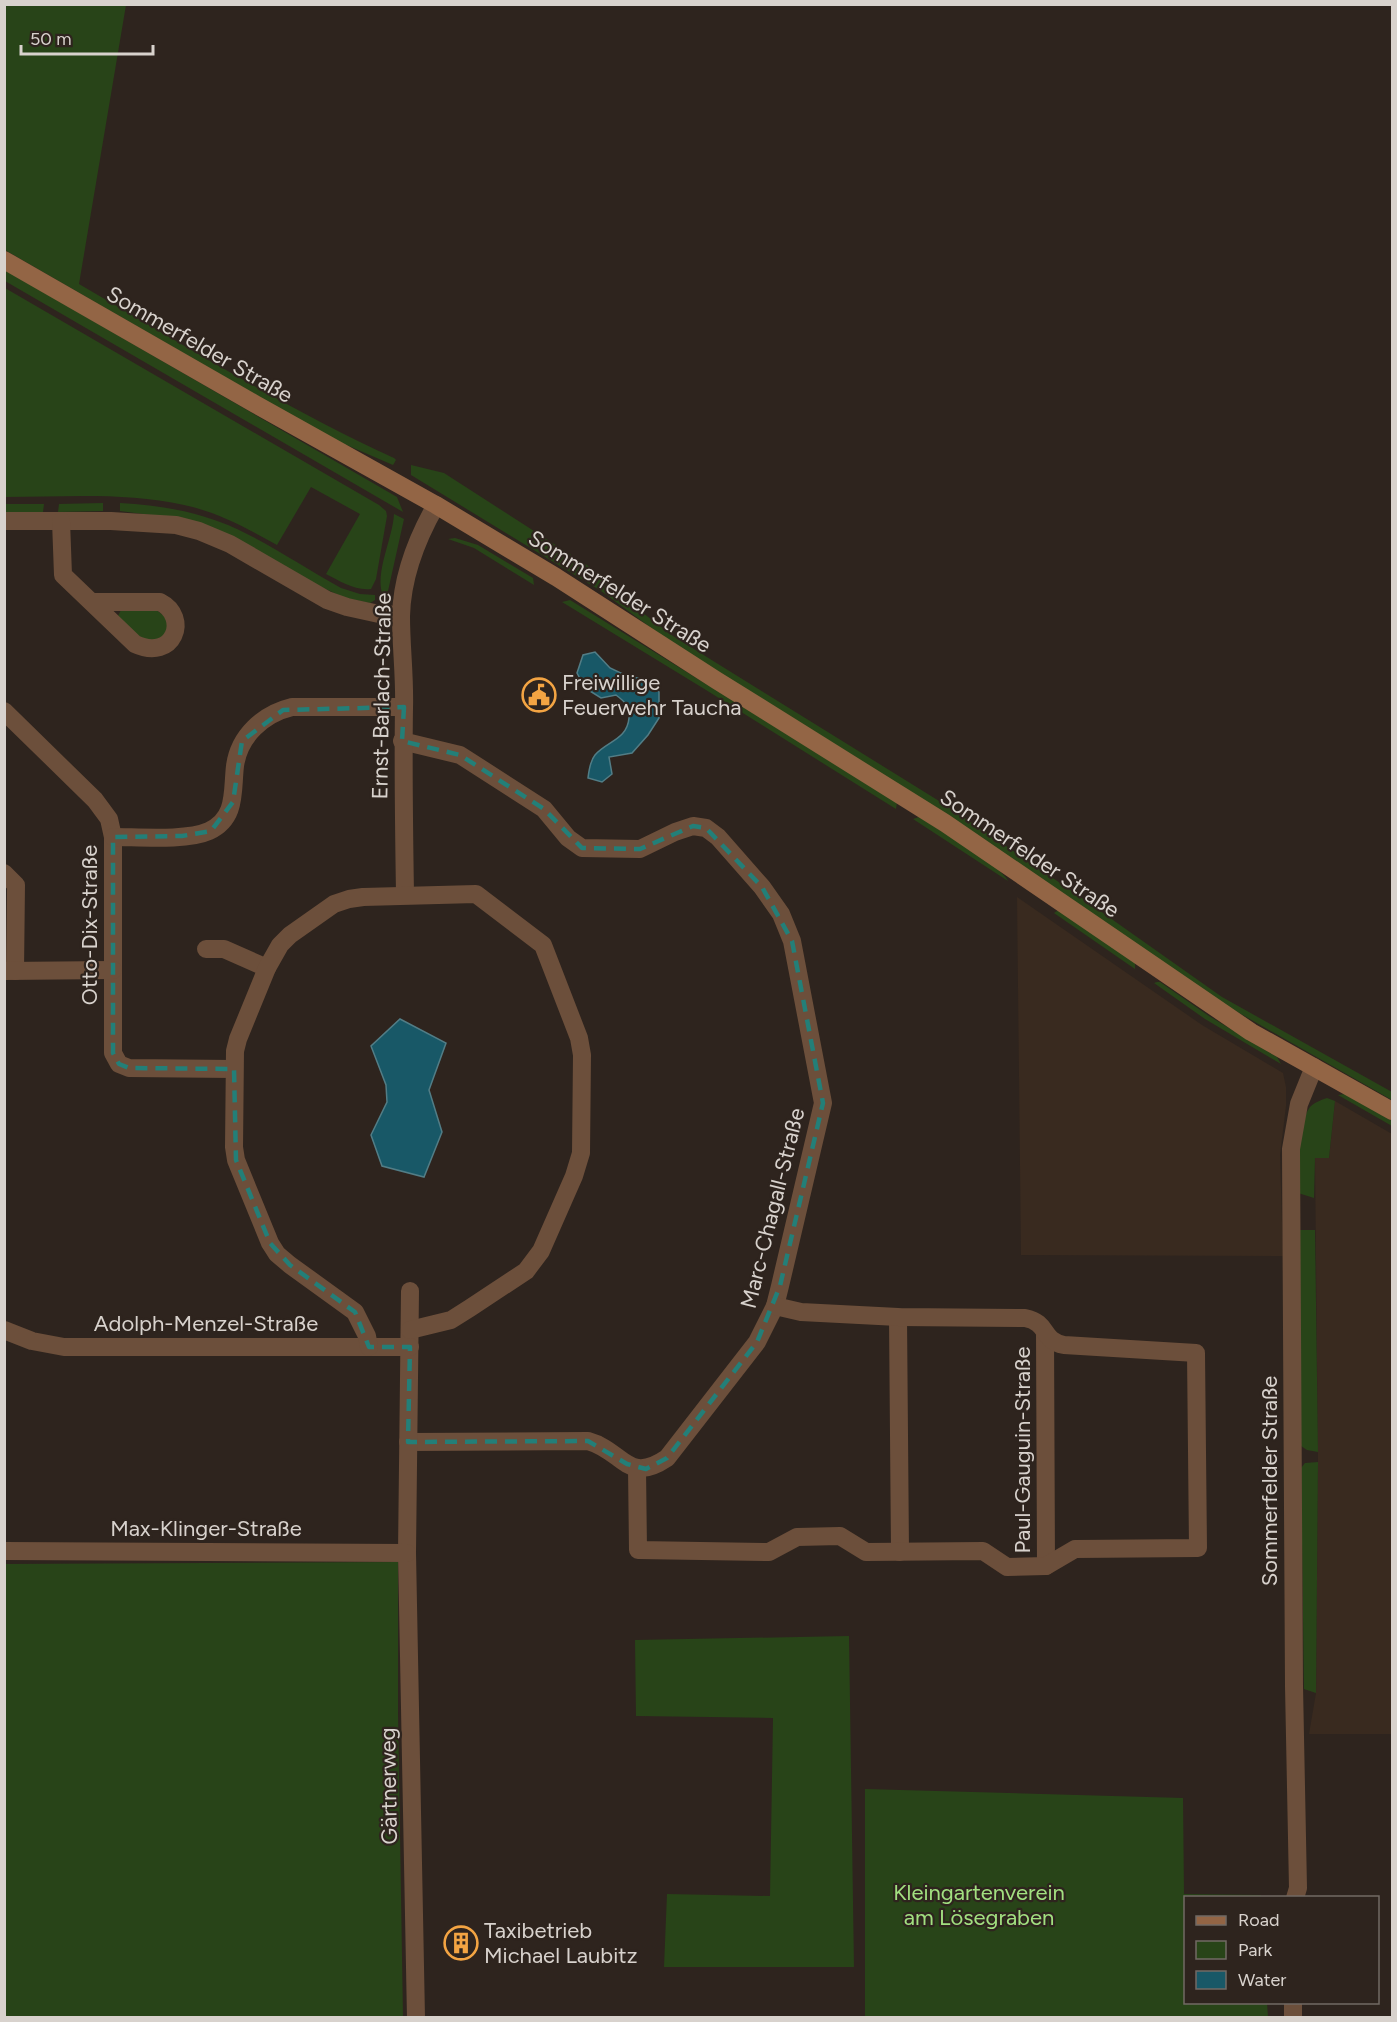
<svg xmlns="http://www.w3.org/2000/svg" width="1397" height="2022" viewBox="0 0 1397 2022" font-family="Figtree,sans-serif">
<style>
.built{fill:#392a1f}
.green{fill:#284418}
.water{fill:#185867;stroke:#527d86;stroke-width:1.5}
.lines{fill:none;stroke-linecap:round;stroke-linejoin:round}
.street{stroke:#6c4f3b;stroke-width:18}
.secondary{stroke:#936545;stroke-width:18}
.marked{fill:none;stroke:#237f78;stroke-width:4.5;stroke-dasharray:12 8;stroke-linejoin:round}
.labels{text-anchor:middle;stroke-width:4.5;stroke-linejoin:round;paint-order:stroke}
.street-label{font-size:22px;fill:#d8d2cd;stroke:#2e241e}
.poi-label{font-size:22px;fill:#d8d2cd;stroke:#2e241e;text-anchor:start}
.park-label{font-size:22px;fill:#a2e080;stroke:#2e241e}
</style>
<rect width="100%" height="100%" fill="#2e241e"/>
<g class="built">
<polygon points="1017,897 1202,1025 1283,1073 1286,1087 1286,1106 1280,1155 1283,1256 1021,1255"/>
<polygon points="1335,1101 1392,1134 1392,1734 1309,1734 1316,1693 1318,1462 1315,1158 1329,1158"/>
</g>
<g class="green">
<path d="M4,5H126L79,284C182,344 285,408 394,458L396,460L393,465L335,440L296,418L5,250Z"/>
<polygon points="5,270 397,497 403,512 5,281"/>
<path d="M5,288L379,505L386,511L387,516L376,579L371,589C355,591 340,581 326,574L360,514L311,487L277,545C248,529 218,512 184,505C126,492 64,497 5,497Z"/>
<polygon points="411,465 444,473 593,569 626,600 673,636 952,809 1079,896 1222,997 1392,1092 1392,1100 1220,1002 669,641 601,591 411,475"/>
<polygon points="103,503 103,511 58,512 59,504"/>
<path d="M120,503C161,505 200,512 237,529C273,546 306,569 341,588L360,594L375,595V600L370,603L345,598L174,518L120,511Z"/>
<polygon points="4,504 44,504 43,512 5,512"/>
<path d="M394,514L404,519L388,591L383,596C374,573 393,538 394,514Z"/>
<polygon points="455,538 478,545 533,578 534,585 474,548 448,539"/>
<polygon points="570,600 897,802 896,809 706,690 562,602"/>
<polygon points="123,606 154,608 169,620 165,639 143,641 117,618"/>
<path d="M919,817C935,827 1003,867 1008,881L913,819Z"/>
<polygon points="1057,911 1060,911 1135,962 1135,969 1054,913"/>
<polygon points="1157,982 1160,982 1209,1016 1277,1057 1281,1064 1205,1019 1154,983"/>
<polygon points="1345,1094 1392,1121 1392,1126 1338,1095"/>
<path d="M1327,1098L1335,1101L1329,1158H1315L1314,1198L1298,1193C1298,1171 1296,1125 1310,1107C1315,1102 1321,1100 1327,1098Z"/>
<polygon points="1298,1230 1315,1230 1318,1452 1307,1450 1301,1446"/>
<polygon points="1318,1462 1316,1693 1304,1689 1301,1468 1305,1463"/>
<polygon points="398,1562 398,1712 403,2017 5,2017 4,1564"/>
<polygon points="849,1636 854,1967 664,1967 667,1894 770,1896 773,1718 636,1716 635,1640"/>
<polygon points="865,1789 1183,1798 1184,1894 1261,1895 1261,1897 1186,1898 1186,2002 1267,2003 1268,2017 865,2017"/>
</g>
<g class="water">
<path d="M595,652L610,668L627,676L648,680L659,692V718L648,735L632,753L609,757L612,774L602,782L588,778C589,770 590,761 595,755C607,741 627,740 629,718C631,707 624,701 616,695L601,698L585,688L577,673L583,655Z"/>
<polygon points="400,1019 446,1043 429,1090 442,1132 424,1177 382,1166 371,1135 387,1102 386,1085 371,1046"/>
</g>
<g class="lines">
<g class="street">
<polyline points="4,521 111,521 176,525 199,531 230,544 327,600 347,607 379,614 401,615"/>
<path d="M61,521L63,575L135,644C174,662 190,617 160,602H93"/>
<polyline points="4,711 95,800 109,819 113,837 113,1053 119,1064 129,1068 234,1069"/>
<path d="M402,741L460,755L544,809L568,838L582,848L640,849L675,832L693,826L706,828L718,837L762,887L781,914L792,941L823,1103L780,1286L775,1306L757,1342L667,1458C627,1485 624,1451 588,1441L408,1442"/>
<path d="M113,837C139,837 187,841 209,831C237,818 232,791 235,766C239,736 263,714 292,707H404"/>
<polyline points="4,873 16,885 15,971"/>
<path d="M405,894C404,832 403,770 404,708C405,677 401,647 401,616C402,576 416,540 436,505"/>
<polyline points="206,949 224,949 267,968"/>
<polyline points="4,971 113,970"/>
<polyline points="410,1291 407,1553 416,2018"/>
<polyline points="898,1317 900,1552"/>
<polyline points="4,1330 32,1341 64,1347 410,1347"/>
<polyline points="1045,1333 1046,1566"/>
<polyline points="369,1347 367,1336 355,1312 290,1265 277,1254 270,1243 236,1160 234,1147 235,1051 238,1039 267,968 280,945 290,935 334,904 349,899 363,897 476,894 543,945 579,1038 582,1055 581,1153 574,1176 541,1251 526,1271 470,1308 451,1320 410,1330"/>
<path d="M637,1468L638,1550L769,1552L797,1537L840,1536L866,1552L983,1551L1007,1567L1046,1566L1075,1549L1198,1548L1196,1353L1064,1345C1040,1340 1050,1323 1025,1318L898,1317L801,1312L775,1306"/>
<polyline points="4,1551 407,1553"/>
<polyline points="1295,1898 1298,1888 1294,1686 1291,1149 1299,1104 1314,1067"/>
<polyline points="1293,2018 1293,2002"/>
</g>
<polyline class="secondary" points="4,260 255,404 436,505 556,577 716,680 945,823 1251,1032 1392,1111"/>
</g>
<path class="marked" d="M404,707L402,741L460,755L544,809L582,848L640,849L693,826L706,828L762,887L792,941L823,1103L780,1286L757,1342L667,1458L646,1469L627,1464L588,1441L408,1442L410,1347H369L355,1312L290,1265L270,1243L236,1160L234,1069L129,1068L119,1064L113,1053V837L182,836L211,831L233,802L242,741L283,710Z"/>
<defs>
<symbol id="civic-ring" viewBox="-11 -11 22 22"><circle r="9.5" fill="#2e241e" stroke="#f3a443" stroke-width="1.5"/><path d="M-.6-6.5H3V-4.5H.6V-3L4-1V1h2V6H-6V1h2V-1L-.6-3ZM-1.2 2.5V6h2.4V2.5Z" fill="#f3a443"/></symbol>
<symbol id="building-ring" viewBox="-11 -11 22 22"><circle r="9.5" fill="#2e241e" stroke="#f3a443" stroke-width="1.5"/><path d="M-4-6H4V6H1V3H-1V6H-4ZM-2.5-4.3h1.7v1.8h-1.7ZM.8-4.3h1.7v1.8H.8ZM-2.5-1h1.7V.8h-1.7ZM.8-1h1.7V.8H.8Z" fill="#f3a443"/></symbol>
</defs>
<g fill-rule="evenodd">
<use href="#civic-ring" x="520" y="676" width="38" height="38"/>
<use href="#building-ring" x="442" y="1924" width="38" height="38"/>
</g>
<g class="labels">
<g class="street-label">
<text transform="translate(200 344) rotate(30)" y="8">Sommerfelder Straße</text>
<text transform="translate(620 591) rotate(32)" y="8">Sommerfelder Straße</text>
<text transform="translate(381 696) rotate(-89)" y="8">Ernst-Barlach-Straße</text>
<text transform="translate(1030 853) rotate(34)" y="8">Sommerfelder Straße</text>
<text transform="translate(89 925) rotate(-90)" y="8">Otto-Dix-Straße</text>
<text transform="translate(772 1208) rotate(-76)" y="8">Marc-Chagall-Straße</text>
<text x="206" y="1331">Adolph-Menzel-Straße</text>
<text transform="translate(1022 1450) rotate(-90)" y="8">Paul-Gauguin-Straße</text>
<text transform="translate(1269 1481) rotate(-90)" y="8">Sommerfelder Straße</text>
<text x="206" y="1536">Max-Klinger-Straße</text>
<text transform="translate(388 1786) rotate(-91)" y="8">Gärtnerweg</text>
</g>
<g class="poi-label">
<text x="562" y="690">Freiwillige<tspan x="562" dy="25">Feuerwehr Taucha</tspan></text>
<text x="484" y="1938">Taxibetrieb<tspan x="484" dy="25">Michael Laubitz</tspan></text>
</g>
<g class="park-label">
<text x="979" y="1900">Kleingartenverein<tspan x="979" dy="25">am Lösegraben</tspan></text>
</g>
</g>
<rect width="1397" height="2022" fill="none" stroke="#d8d2cd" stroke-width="12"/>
<rect x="1184" y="1896" width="195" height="108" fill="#2e241e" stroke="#726a64" stroke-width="1.5"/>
<rect x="1196" y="1916" width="30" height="9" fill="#936545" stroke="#726a64" stroke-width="1.5"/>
<text x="1238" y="1926" font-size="18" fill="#d8d2cd">Road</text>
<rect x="1196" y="1941" width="30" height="18" fill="#284418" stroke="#726a64" stroke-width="1.5"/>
<text x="1238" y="1956" font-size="18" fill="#d8d2cd">Park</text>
<rect x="1196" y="1971" width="30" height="18" fill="#185867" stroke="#726a64" stroke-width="1.5"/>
<text x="1238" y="1986" font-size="18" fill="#d8d2cd">Water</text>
<path d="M21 45v9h132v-9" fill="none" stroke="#d8d2cd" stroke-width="3"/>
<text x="30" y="45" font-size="18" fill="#d8d2cd" stroke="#2e241e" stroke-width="4.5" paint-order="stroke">50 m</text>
</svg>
